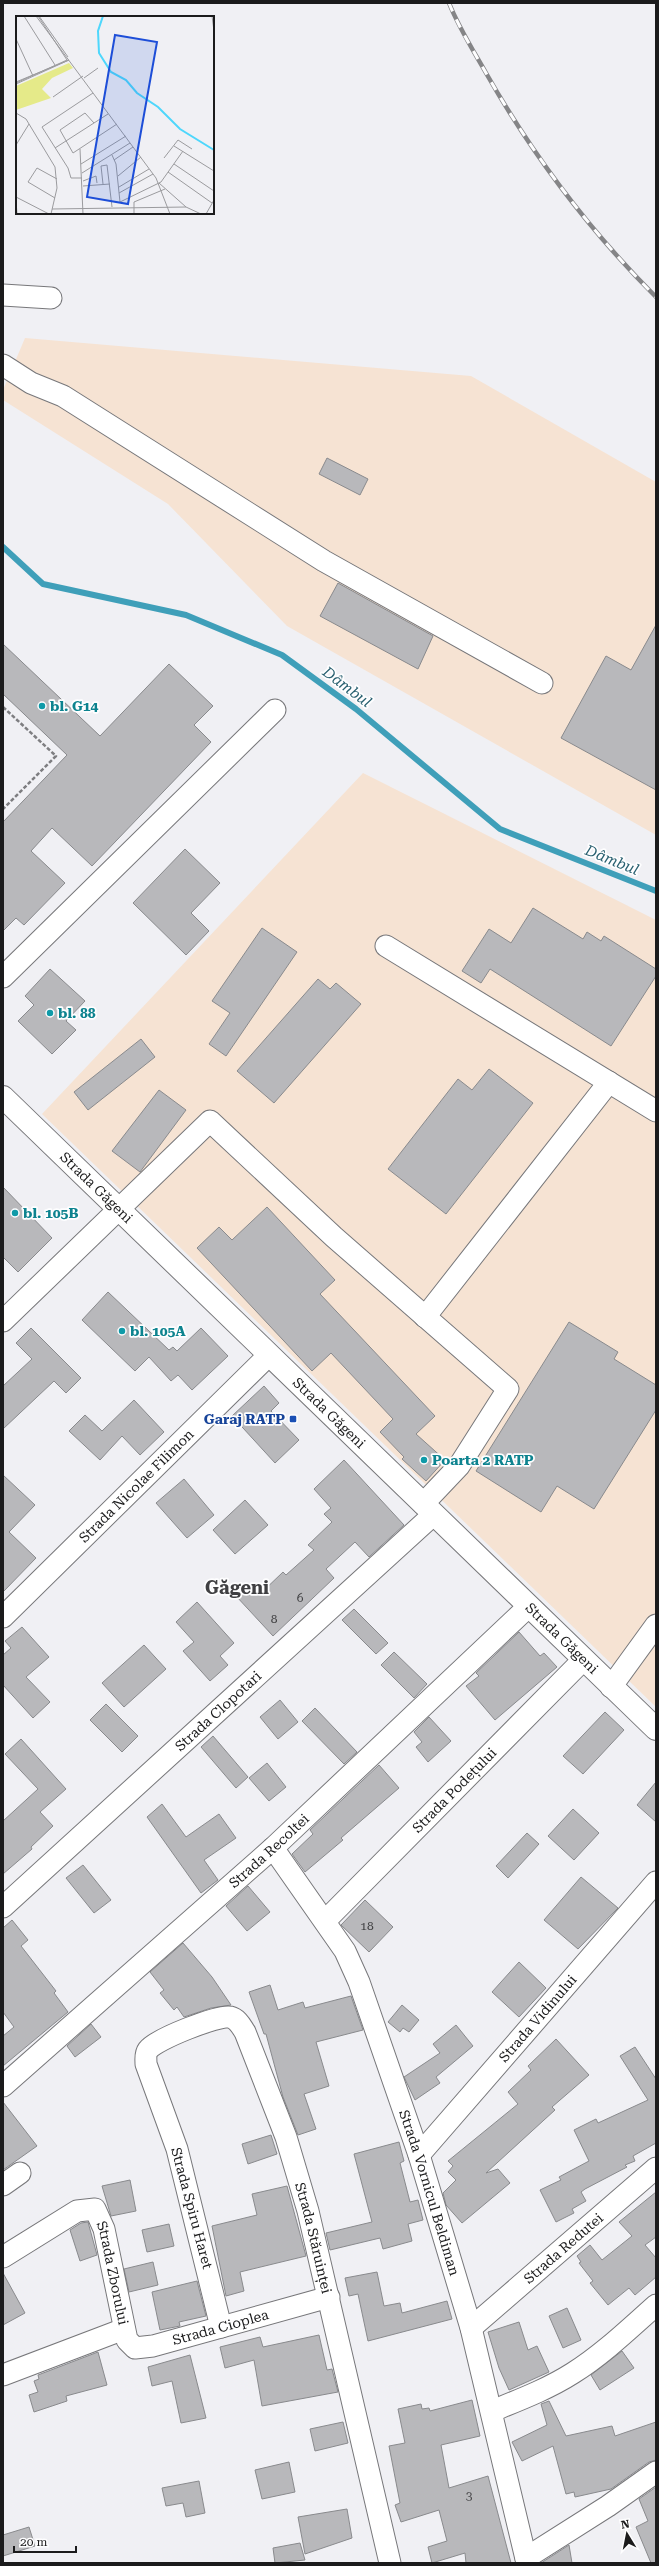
<svg xmlns="http://www.w3.org/2000/svg" width="659" height="2566" viewBox="0 0 659 2566" font-family="'Roboto Serif',serif">
<style>
.industrial{fill:#f6e3d3}
.lines{fill:none;stroke-linecap:round;stroke-linejoin:round}
.stream{stroke:#3f9fb9;stroke-width:6}
.building{fill:#b8b8bb;stroke:#898a8d}
.minor-casing{stroke:#77777a;stroke-width:23}
.major-casing{stroke:#77777a;stroke-width:24}
.path{stroke:#7e7e81;stroke-width:2.5;stroke-dasharray:4 2;stroke-linecap:butt}
.minor{stroke:#fff;stroke-width:21}
.major{stroke:#fff;stroke-width:22}
.rail-casing{stroke:#858587;stroke-width:4.5}
.rail{stroke:#fefeff;stroke-width:3;stroke-dasharray:9;stroke-linecap:butt}
.culture-dot{fill:#0f9aa8;stroke:#fefeff;stroke-width:1.5}
.transit-dot{fill:#1a4fb4;stroke:#fefeff;stroke-width:1.5}
.labels{text-anchor:middle;stroke-width:3.5;stroke-linejoin:round;paint-order:stroke}
.number-label{font-size:12px;fill:#424244}
.culture-label{font-size:14px;font-weight:bold;fill:#0d838f;stroke:#fefeff;text-anchor:start}
.street-label{font-size:14px;fill:#1b1b1c;stroke:#fefeff}
.transit-label{font-size:14px;font-weight:bold;fill:#164399;stroke:#fefeff;text-anchor:end}
.water-label{font-size:15px;font-style:italic;fill:#296070;stroke:#fefeff}
.district-label{font-size:18px;font-weight:bold;fill:#3f3f42;stroke:#fefeff}
.inset-river{fill:none;stroke:#4ed7fc;stroke-width:2}
.inset-road{fill:none;stroke:#9b9b9e;stroke-width:1}
.view{fill:#1d4ed8;fill-opacity:0.15;stroke:#1d4ed8;stroke-width:2}
.inset-edge{fill:none;stroke:#1b1b1c;stroke-width:2}
</style>
<rect width="100%" height="100%" fill="#f0f0f4"/>
<g class="industrial">
<polygon points="25,338 471,376 656,482 656,835 287,626 168,504 3,400 3,390"/>
<polygon points="363,773 656,920 656,1707 42,1114"/>
</g>
<g class="lines">
<polyline class="stream" points="3,547 43,584 186,615 282,655 356,709 500,829 656,891"/>
</g>
<g class="building">
<polygon points="327,458 368,479 360,495 319,474"/>
<polygon points="338,583 433,636 418,669 320,616"/>
<polygon points="656,625 656,790 561,738 606,656 631,670"/>
<polygon points="3,644 100,736 169,664 213,706 194,725 211,742 92,866 52,828 31,851 65,883 24,925 16,918 3,931 3,822 67,755 3,694"/>
<polygon points="185,849 220,883 191,913 209,931 186,955 133,903"/>
<polygon points="533,908 583,939 587,932 601,941 604,936 656,969 656,976 611,1046 490,969 481,983 462,971 489,929 511,943"/>
<polygon points="262,928 297,952 226,1056 209,1044 230,1013 212,1001"/>
<polygon points="50,969 85,1001 66,1021 76,1030 52,1054 18,1021 34,1005 25,996"/>
<polygon points="318,979 330,989 336,983 361,1004 274,1103 237,1071"/>
<polygon points="141,1039 155,1057 88,1110 74,1092"/>
<polygon points="489,1069 533,1103 446,1214 388,1169 458,1079 472,1090"/>
<polygon points="159,1090 186,1110 140,1172 112,1151"/>
<polygon points="3,1187 52,1238 18,1272 3,1257"/>
<polygon points="267,1207 335,1280 320,1294 435,1416 416,1434 445,1460 426,1481 402,1459 404,1457 380,1432 393,1419 331,1353 312,1371 197,1248 219,1227 232,1240"/>
<polygon points="108,1292 169,1350 173,1347 177,1351 201,1328 228,1356 192,1390 178,1375 171,1381 149,1357 135,1371 82,1320"/>
<polygon points="569,1322 618,1352 614,1359 656,1385 656,1410 594,1509 557,1486 541,1512 476,1471"/>
<polygon points="31,1328 81,1378 66,1393 54,1381 3,1429 3,1386 32,1359 16,1343"/>
<polygon points="264,1386 279,1403 271,1411 299,1440 275,1463 232,1416"/>
<polygon points="134,1400 164,1432 140,1455 122,1436 100,1460 69,1431 85,1415 102,1431"/>
<polygon points="344,1460 404,1525 369,1557 355,1542 326,1569 334,1578 273,1636 236,1596 248,1585 258,1596 283,1572 286,1575 314,1550 308,1545 332,1522 324,1514 331,1508 314,1489"/>
<polygon points="3,1475 35,1505 9,1532 36,1558 3,1592"/>
<polygon points="184,1479 214,1515 187,1538 156,1503"/>
<polygon points="245,1500 268,1525 235,1554 213,1530"/>
<polygon points="197,1602 234,1643 220,1656 228,1665 210,1681 183,1651 194,1642 176,1622"/>
<polygon points="354,1609 388,1643 376,1654 342,1620"/>
<polygon points="22,1627 49,1657 26,1677 50,1702 33,1718 3,1685 3,1655 11,1648 5,1641"/>
<polygon points="519,1632 540,1656 544,1653 557,1667 495,1720 466,1686 479,1676 476,1673"/>
<polygon points="144,1645 166,1669 124,1707 102,1683"/>
<polygon points="394,1652 427,1684 414,1698 381,1665"/>
<polygon points="280,1700 298,1722 278,1739 260,1717"/>
<polygon points="106,1704 138,1736 122,1752 90,1720"/>
<polygon points="315,1708 357,1752 344,1764 302,1721"/>
<polygon points="605,1712 624,1730 583,1774 563,1756"/>
<polygon points="429,1717 451,1741 428,1762 416,1747 422,1742 414,1732"/>
<polygon points="213,1736 248,1777 236,1788 201,1747"/>
<polygon points="21,1739 66,1789 40,1812 53,1826 31,1847 32,1849 3,1874 3,1821 38,1789 5,1754"/>
<polygon points="267,1763 286,1787 269,1801 249,1778"/>
<polygon points="379,1765 399,1788 341,1838 343,1840 305,1872 292,1854 313,1834 310,1830"/>
<polygon points="656,1782 656,1822 637,1805"/>
<polygon points="162,1804 186,1837 219,1814 236,1838 204,1860 218,1880 201,1893 147,1817"/>
<polygon points="573,1809 599,1833 574,1860 548,1836"/>
<polygon points="527,1833 539,1844 508,1878 496,1866"/>
<polygon points="83,1865 111,1900 94,1913 66,1878"/>
<polygon points="581,1877 618,1908 578,1949 544,1920"/>
<polygon points="248,1886 270,1912 247,1931 226,1906"/>
<polygon points="365,1900 393,1927 369,1952 341,1925"/>
<polygon points="12,1920 28,1940 21,1946 56,1991 54,1993 68,2012 3,2066 3,2036 14,2027 3,2012 3,1928"/>
<polygon points="183,1943 212,1977 231,2005 211,2008 184,2017 177,2007 174,2010 160,1993 164,1990 150,1972"/>
<polygon points="519,1962 546,1988 519,2017 492,1992"/>
<polygon points="270,1985 278,2010 303,2002 305,2008 351,1996 363,2030 316,2042 329,2086 304,2094 316,2129 298,2135 283,2097 266,2034 264,2034 249,1992"/>
<polygon points="402,2005 419,2020 409,2032 403,2028 400,2032 388,2022"/>
<polygon points="91,2024 101,2037 75,2057 67,2046"/>
<polygon points="456,2025 473,2046 436,2077 440,2083 415,2100 404,2077 440,2053 433,2044"/>
<polygon points="556,2039 589,2075 552,2107 555,2110 486,2173 498,2169 510,2183 462,2223 446,2205 443,2193 456,2180 448,2172 453,2166 448,2161 518,2104 508,2092 531,2070 528,2066"/>
<polygon points="635,2047 656,2079 656,2143 633,2156 635,2161 625,2165 627,2167 585,2189 581,2192 586,2201 572,2209 574,2213 556,2222 540,2190 561,2180 559,2177 589,2161 574,2130 596,2119 598,2123 648,2100 620,2056"/>
<polygon points="3,2102 37,2146 3,2170"/>
<polygon points="271,2135 277,2154 248,2164 242,2144"/>
<polygon points="399,2142 404,2161 400,2163 410,2202 418,2200 423,2220 408,2224 412,2241 383,2249 380,2238 330,2250 326,2233 372,2222 354,2154"/>
<polygon points="130,2180 136,2211 111,2216 102,2186"/>
<polygon points="287,2186 306,2256 240,2272 244,2291 226,2296 212,2226 257,2215 252,2194"/>
<polygon points="656,2192 656,2237 645,2245 656,2258 656,2277 635,2295 629,2288 608,2305 590,2283 593,2281 579,2263 581,2262 577,2256 590,2245 602,2260 632,2236 619,2222"/>
<polygon points="88,2222 97,2255 80,2261 70,2230 81,2223"/>
<polygon points="169,2224 174,2246 147,2252 142,2230"/>
<polygon points="153,2262 158,2285 129,2292 124,2269"/>
<polygon points="377,2272 384,2306 400,2303 402,2313 447,2301 452,2319 368,2341 358,2294 349,2296 345,2278"/>
<polygon points="3,2273 25,2313 3,2325"/>
<polygon points="197,2281 206,2316 179,2322 180,2326 160,2330 152,2292"/>
<polygon points="567,2308 581,2340 563,2348 549,2316"/>
<polygon points="519,2322 528,2350 537,2346 549,2372 509,2390 499,2368 488,2332"/>
<polygon points="319,2335 327,2370 332,2369 338,2392 262,2406 254,2360 225,2368 220,2347 260,2337 263,2347"/>
<polygon points="622,2351 634,2368 600,2390 591,2375"/>
<polygon points="98,2352 107,2385 66,2396 67,2401 34,2412 29,2395 38,2392 34,2381 39,2379 38,2375"/>
<polygon points="190,2355 206,2418 181,2423 172,2381 152,2386 148,2367"/>
<polygon points="472,2400 480,2436 441,2445 449,2488 488,2476 511,2563 466,2563 465,2553 432,2563 428,2547 447,2541 439,2510 401,2522 395,2505 400,2503 389,2446 405,2443 398,2409 421,2404 422,2409 429,2408 430,2411"/>
<polygon points="549,2401 566,2436 612,2426 615,2436 656,2422 656,2460 649,2462 611,2489 575,2497 574,2492 566,2494 553,2446 522,2461 512,2442 547,2425 541,2404"/>
<polygon points="343,2422 348,2443 315,2451 310,2429"/>
<polygon points="289,2462 295,2492 262,2499 255,2470"/>
<polygon points="199,2481 205,2513 186,2517 183,2503 166,2506 162,2488"/>
<polygon points="656,2487 656,2563 651,2563 636,2527 648,2521 639,2499"/>
<polygon points="347,2509 352,2538 305,2554 298,2517"/>
<polygon points="29,2527 35,2546 3,2556 3,2535"/>
<polygon points="300,2543 305,2560 275,2563 273,2548"/>
<polygon points="569,2545 572,2563 541,2563"/>
</g>
<g class="lines">
<defs>
<g id="minor">
<polyline points="3,295 51,298"/>
<polyline points="3,365 31,383 63,396 324,561 542,683"/>
<polyline points="386,946 656,1111"/>
<polyline points="3,977 275,710"/>
<polyline points="425,1317 609,1082"/>
<polyline points="3,1321 210,1121 334,1237 508,1389 459,1466 423,1504"/>
<path id="s1" d="M3,1617L269,1355"/>
<polyline points="611,1687 656,1625"/>
<path id="s2" d="M273,1848L345,1951L359,1982L419,2155L471,2328L527,2563"/>
<path id="s3" d="M3,1907L433,1515"/>
<path id="s4" d="M325,1921L583,1660"/>
<path id="s5" d="M3,2086L273,1848L528,1607"/>
<path id="s6" d="M419,2155L656,1882"/>
<polyline points="3,2185 20,2173"/>
<path id="s7" d="M3,2257L77,2211L95,2209L104,2229L127,2340L135,2348L153,2346L329,2297"/>
<path id="s8" d="M221,2327L177,2149L146,2064C146,2059 145,2054 148,2050C156,2039 218,2015 230,2017C238,2019 241,2026 245,2032L286,2137L308,2211L390,2563"/>
<path id="s9" d="M471,2328L656,2168"/>
<polyline points="3,2375 124,2329"/>
<path d="M492,2411C519,2400 548,2389 573,2373C603,2354 629,2329 656,2305"/>
<polyline points="526,2558 608,2506 656,2472"/>
</g>
<g id="major">
<path id="s10" d="M3,1097L656,1729"/>
</g>
</defs>
<use href="#minor" class="minor-casing"/>
<use href="#major" class="major-casing"/>
<polyline class="path" points="3,707 56,756 3,809"/>
<use href="#minor" class="minor"/>
<use href="#major" class="major"/>
<defs>
<path id="rail" d="M449,3C459,28 473,50 486,73C532,154 590,231 656,297"/>
</defs>
<use href="#rail" class="rail-casing"/>
<use href="#rail" class="rail"/>
</g>
<g class="culture-dot">
<circle cx="42" cy="706" r="4"/>
<circle cx="50" cy="1013" r="4"/>
<circle cx="15" cy="1213" r="4"/>
<circle cx="122" cy="1331" r="4"/>
<circle cx="424" cy="1460" r="4"/>
</g>
<rect class="transit-dot" x="289" y="1415" width="8" height="8" rx="2"/>
<g class="labels">
<g class="number-label">
<text x="300" y="1602">6</text>
<text x="274" y="1623">8</text>
<text x="367" y="1930">18</text>
<text x="469" y="2500">3</text>
</g>
<g class="culture-label">
<text x="50" y="711">bl. G14</text>
<text x="58" y="1018">bl. 88</text>
<text x="23" y="1218">bl. 105B</text>
<text x="130" y="1336">bl. 105A</text>
<text x="432" y="1465">Poarta 2 RATP</text>
</g>
<g class="street-label">
<text dy="5" stroke="none"><textPath href="#s10" startOffset="130">Strada Găgeni</textPath></text>
<text dy="5" stroke="none"><textPath href="#s10" startOffset="454">Strada Găgeni</textPath></text>
<text dy="5" stroke="none"><textPath href="#s1" startOffset="187">Strada Nicolae Filimon</textPath></text>
<text dy="5" stroke="none"><textPath href="#s10" startOffset="778">Strada Găgeni</textPath></text>
<text dy="5" stroke="none"><textPath href="#s3" startOffset="291">Strada Clopotari</textPath></text>
<text dy="5" stroke="none"><textPath href="#s4" startOffset="184">Strada Podețului</textPath></text>
<text dy="5" stroke="none"><textPath href="#s5" startOffset="355">Strada Recoltei</textPath></text>
<text dy="5" stroke="none"><textPath href="#s6" startOffset="181">Strada Vidinului</textPath></text>
<text dy="5" stroke="none"><textPath href="#s2" startOffset="382">Strada Vornicul Beldiman</textPath></text>
<text transform="translate(192 2208) rotate(75)" y="5">Strada Spiru Haret</text>
<text dy="5" stroke="none"><textPath href="#s8" startOffset="617">Strada Stăruinței</textPath></text>
<text dy="5" stroke="none"><textPath href="#s9" startOffset="122">Strada Redutei</textPath></text>
<text dy="5" stroke="none"><textPath href="#s7" startOffset="172">Strada Zborului</textPath></text>
<text dy="5" stroke="none"><textPath href="#s7" startOffset="340">Strada Cioplea</textPath></text>
</g>
<g class="transit-label">
<text x="285" y="1424">Garaj RATP</text>
</g>
<g class="water-label">
<text transform="translate(347 687) rotate(37)" y="5">Dâmbul</text>
<text transform="translate(612 860) rotate(22)" y="5">Dâmbul</text>
</g>
<g class="district-label">
<text x="237" y="1594">Găgeni</text>
</g>
</g>
<g transform="translate(16 16)">
<rect width="198" height="198" fill="#f0f0f4"/>
<path d="M53,47L57,52L36,62L26,73L35,82L0,94V70Z" fill="#e5ea89"/>
<path class="inset-river" d="M87,0L82,15L83,37L95,56L110,64L121,77L142,91L164,113L198,134"/>
<path class="inset-road" d="M8,0L39,49M20,0L140,162L154,198M23,0L52,41M196,0L198,15M0,23L17,60M68,62L82,52M0,66L53,44M0,67L51,44L22,0M0,68L53,44M37,81L67,60M0,97L10,103L39,151L41,172L35,198M78,107L69,97L44,114L57,137L101,108M0,129L13,108M158,130L198,155M39,132L92,98M64,133L67,198M96,139L100,148L104,186M148,142L162,124L176,133M98,144L117,131M65,148L110,120M158,148L198,175M152,156L196,187M66,157L114,127M102,160L125,141M66,162H55L52,152L26,111L77,77M67,165L80,160L81,167M143,167L170,191L185,198M87,168L85,150L91,149L96,191M67,170L94,168M103,171L133,153M103,177L137,158M0,181L33,198M39,182L12,166L21,152L41,163M0,185L1,198M104,186L145,166L167,135M36,193L170,191M118,198V186L149,173M190,198L198,184"/>
<path class="view" d="M99,19L141,26L112,188L71,181Z"/>
<rect width="198" height="198" class="inset-edge"/>
</g>
<rect width="659" height="2566" fill="none" stroke="#1b1b1c" stroke-width="8"/>
<g transform="translate(627 2534) rotate(350)" stroke="#fefeff" stroke-width="3" paint-order="stroke">
<path d="M0-3L7 15L0 10L-7 15Z" fill="#1b1b1c"/>
<text y="-6" font-size="11" font-weight="bold" text-anchor="middle" fill="#1b1b1c">N</text>
</g>
<path d="M14 2546v6h62v-6" fill="none" stroke="#1b1b1c" stroke-width="2"/>
<text x="20" y="2546" font-size="12" fill="#1b1b1c" stroke="#fefeff" stroke-width="3" paint-order="stroke">20 m</text>
</svg>
